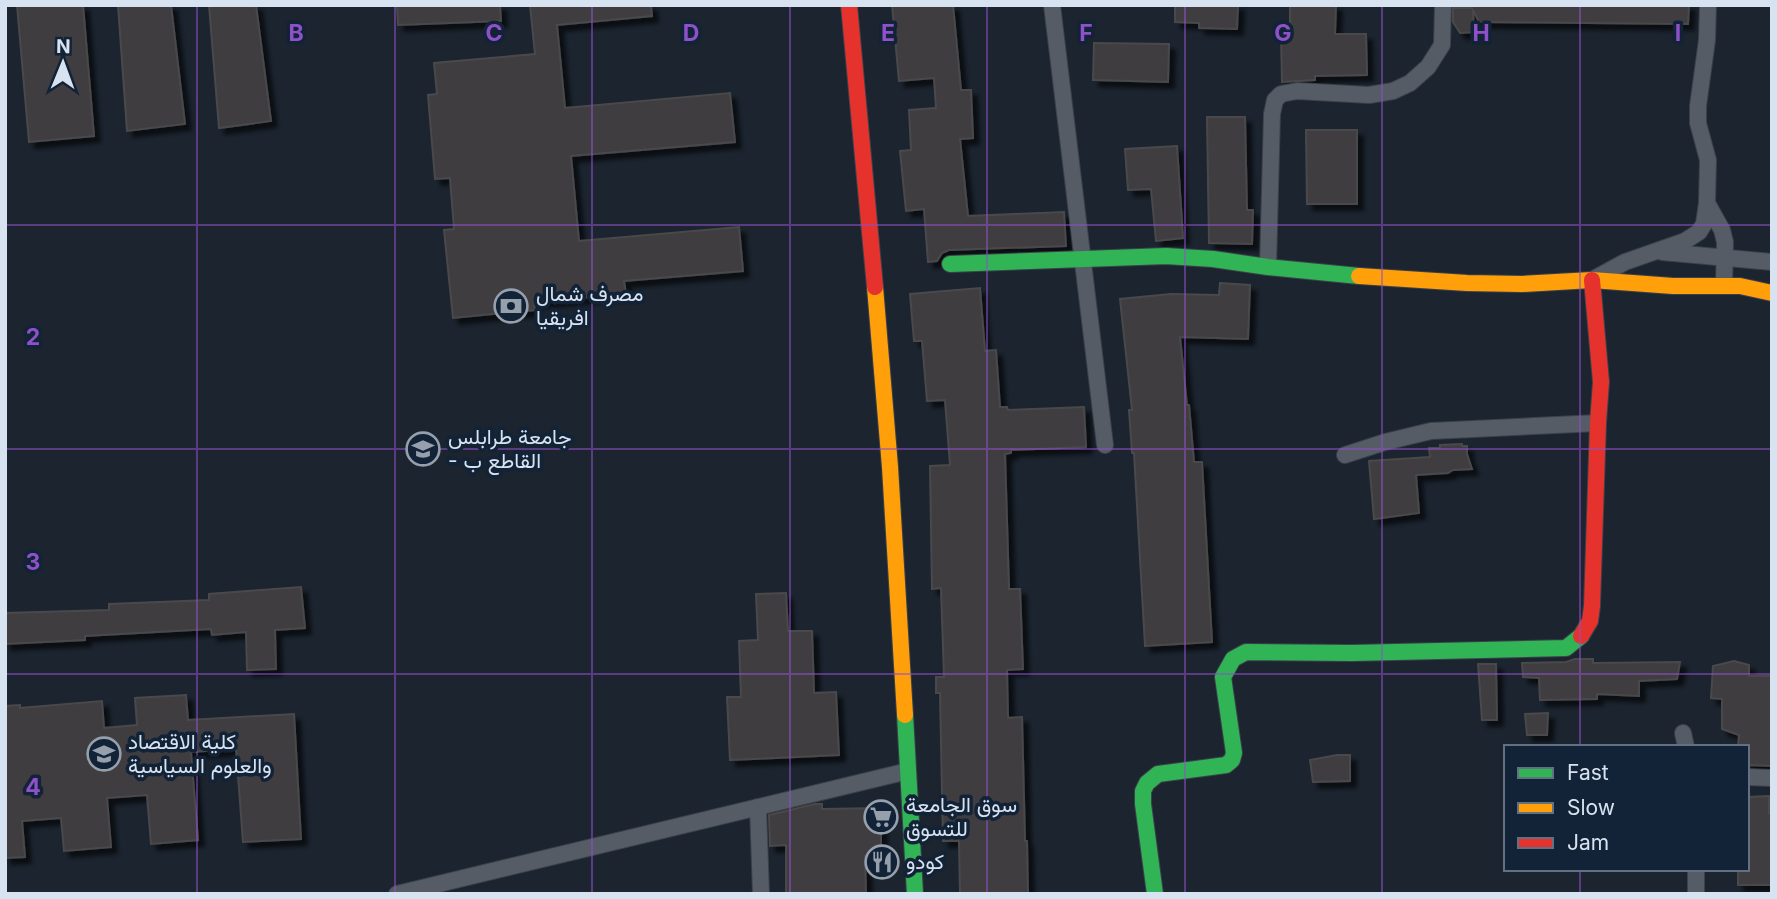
<svg xmlns="http://www.w3.org/2000/svg" width="1777" height="899" viewBox="0 0 1777 899" font-family="Inter,Vazirmatn,sans-serif">
<style>
.building{fill:#3f3e3f;stroke:#49494b;stroke-width:2;filter:url(#shadow)}
.lines{fill:none;stroke-linecap:round;stroke-linejoin:round}
.street-casing{stroke:#3a414a;stroke-width:18}
.fast-casing{stroke:#3a414a;stroke-width:18}
.slow-casing{stroke:#3a414a;stroke-width:18}
.jam-casing{stroke:#3a414a;stroke-width:18}
.street{stroke:#565c65;stroke-width:16}
.fast{stroke:#30b455;stroke-width:16}
.slow{stroke:#ff9f0a;stroke-width:16}
.jam{stroke:#e5322d;stroke-width:16}
.grid{fill:none;stroke:#8e51c9;stroke-width:2;stroke-opacity:0.55}
.labels{text-anchor:middle;stroke-width:7;stroke-linejoin:round;paint-order:stroke}
.poi-label{font-size:21px;fill:#d8e3f1;stroke:#132337;text-anchor:start}
.grid-label{font-size:23px;text-anchor:middle;font-weight:bold;fill:#8e51c9;stroke:#132337;stroke-width:7;stroke-linejoin:round;paint-order:stroke}
</style>
<defs>
<filter id="shadow"><feDropShadow dx="6" dy="6" stdDeviation="2" flood-color="#0009"/></filter>
</defs>
<rect width="100%" height="100%" fill="#1b242f"/>
<g class="building">
<polygon points="17,5 83,5 94,136 29,142"/>
<polygon points="118,5 171,5 185,124 127,131"/>
<polygon points="209,5 256,5 271,121 219,128"/>
<polygon points="397,5 500,5 501,21 398,25"/>
<polygon points="530,5 651,5 652,16 557,25 565,108 730,93 735,142 571,156 579,241 739,227 743,271 624,281 626,294 534,302 535,310 453,318 444,230 454,229 450,178 435,179 428,95 437,94 434,63 535,54"/>
<polygon points="892,5 953,5 961,90 971,90 973,138 960,139 968,216 1064,212 1066,246 949,250 942,253 937,261 928,262 924,209 906,211 900,151 911,150 909,110 936,108 934,78 899,81"/>
<polygon points="1175,5 1238,5 1237,29 1199,28 1199,23 1175,22"/>
<polygon points="1290,5 1336,5 1335,34 1366,34 1367,75 1315,76 1315,80 1282,82 1281,35 1290,34"/>
<polygon points="1470,5 1689,5 1688,24 1479,22 1473,10 1474,32 1460,33 1453,22 1453,8 1472,8"/>
<polygon points="1094,43 1169,44 1168,82 1093,80"/>
<polygon points="1207,117 1245,117 1247,210 1253,210 1252,244 1209,243"/>
<polygon points="1306,130 1357,130 1357,204 1307,204"/>
<polygon points="1177,146 1183,238 1156,241 1151,189 1128,190 1125,149"/>
<polygon points="1220,283 1250,285 1248,339 1180,337 1187,405 1189,405 1194,462 1202,462 1212,642 1145,646 1134,453 1132,453 1129,410 1132,410 1120,299 1171,294 1219,295"/>
<polygon points="980,288 985,351 996,350 1000,407 1007,407 1008,410 1084,407 1086,447 1011,450 1011,453 1005,454 1009,589 1020,589 1023,669 1007,670 1008,718 1022,717 1025,841 1027,841 1028,894 960,894 959,841 943,841 940,693 936,693 936,677 944,677 941,588 932,589 930,466 950,465 945,400 927,401 922,341 914,341 910,294"/>
<polygon points="1462,444 1462,446 1467,446 1467,454 1472,469 1453,470 1448,473 1416,475 1419,513 1374,519 1369,461 1430,457 1429,448 1440,448 1440,445"/>
<polygon points="301,587 305,628 275,630 276,669 247,670 246,632 212,635 211,629 85,636 85,640 5,644 5,613 109,610 109,604 209,600 209,594"/>
<polygon points="786,593 788,631 812,631 814,693 836,692 839,755 730,760 727,697 741,697 739,641 758,640 756,594"/>
<polygon points="1575,659 1593,659 1593,663 1680,662 1677,679 1639,681 1639,696 1597,694 1597,699 1540,700 1539,678 1523,677 1522,663 1566,662"/>
<polygon points="1734,661 1749,665 1749,676 1772,676 1772,766 1747,765 1747,747 1738,747 1739,735 1722,729 1722,699 1711,698 1713,666"/>
<polygon points="1478,664 1496,664 1497,720 1482,720"/>
<polygon points="186,695 188,720 294,714 301,839 243,842 236,749 191,752 198,840 151,844 147,795 107,798 111,847 64,851 61,818 22,821 25,857 5,858 5,706 20,705 20,708 102,701 104,728 137,725 135,698"/>
<polygon points="1548,713 1547,735 1527,735 1525,714"/>
<polygon points="1337,755 1350,755 1350,781 1313,782 1310,760"/>
<polygon points="1769,796 1769,813 1772,813 1772,885 1738,885 1738,869 1747,869 1747,797"/>
<polygon points="815,804 822,804 822,809 881,808 881,856 865,856 866,894 786,894 786,845 770,846 769,815"/>
</g>
<g class="lines">
<defs>
<g id="street">
<polyline points="1052,5 1105,445"/>
<polyline points="1707,203 1722,230 1725,242 1724,286"/>
<polyline points="1662,252 1772,262"/>
<polyline points="1268,267 1272,114 1275,100 1281,94 1297,91 1369,95 1393,91 1410,83 1428,67 1442,45 1443,5"/>
<polyline points="1592,280 1625,262 1685,241 1699,232 1704,224 1707,203 1708,160 1698,123 1698,106 1707,40 1708,5"/>
<polyline points="1345,455 1385,442 1431,431 1598,423"/>
<polyline points="1683,733 1686,747"/>
<polyline points="1747,777 1772,778"/>
<polyline points="758,807 761,894"/>
<polyline points="1696,869 1696,894"/>
<polyline points="397,894 908,771"/>
</g>
<g id="fast">
<polyline points="950,264 1166,256 1213,259 1268,267 1359,276"/>
<polyline points="905,715 915,894"/>
<polyline points="1155,894 1143,804 1143,791 1147,783 1158,774 1226,765 1232,760 1234,753 1223,677 1233,659 1246,652 1352,653 1566,648 1581,636"/>
</g>
<g id="slow">
<polyline points="1359,276 1467,283 1522,284 1592,280 1673,286 1740,286 1772,293"/>
<polyline points="875,287 890,467 905,715"/>
</g>
<g id="jam">
<polyline points="849,5 875,287"/>
<polyline points="1581,636 1590,621 1592,606 1598,423 1601,382 1592,280"/>
</g>
</defs>
<use href="#street" class="street-casing"/>
<use href="#fast" class="fast-casing"/>
<use href="#slow" class="slow-casing"/>
<use href="#jam" class="jam-casing"/>
<use href="#street" class="street"/>
<use href="#fast" class="fast"/>
<use href="#slow" class="slow"/>
<use href="#jam" class="jam"/>
</g>
<path class="grid" d="M197,5V894M395,5V894M592,5V894M790,5V894M987,5V894M1185,5V894M1382,5V894M1580,5V747M5,225H1772M5,449H1772M5,674H1772M1580,869V894"/>
<defs>
<symbol id="bank-ring" viewBox="-11 -11 22 22"><circle r="9.5" fill="#132337" stroke="#96a0ad" stroke-width="1.5"/><path d="M-6-4H6V4H-6ZM0-2.3a2.3 2.3 0 1 0 0 4.6a2.3 2.3 0 1 0 0-4.6Z" fill="#96a0ad"/></symbol>
<symbol id="university-ring" viewBox="-11 -11 22 22"><circle r="9.5" fill="#132337" stroke="#96a0ad" stroke-width="1.5"/><path d="M0-5L7-2L0 1L-7-2ZM-4 1L0 2.5L4 1V4Q0 6-4 4Z" fill="#96a0ad"/></symbol>
<symbol id="supermarket-ring" viewBox="-11 -11 22 22"><circle r="9.5" fill="#132337" stroke="#96a0ad" stroke-width="1.5"/><path d="M-6-5.5h2.5l.6 2H6L4.5 2H-2.5L-4.4-4H-6ZM-1.5 3.2a1.3 1.3 0 1 0 .1 0ZM3 3.2a1.3 1.3 0 1 0 .1 0Z" fill="#96a0ad"/></symbol>
<symbol id="restaurant-ring" viewBox="-11 -11 22 22"><circle r="9.5" fill="#132337" stroke="#96a0ad" stroke-width="1.5"/><path d="M-5-6h1v4h1v-4h1v4h1v-4h1v5L-1.5 .5V6h-2V.5L-5-1ZM5-6V6H3V1.5H1.5Q1.5-4 5-6Z" fill="#96a0ad"/></symbol>
</defs>
<g fill-rule="evenodd">
<use href="#bank-ring" x="492" y="287" width="38" height="38"/>
<use href="#university-ring" x="404" y="430" width="38" height="38"/>
<use href="#university-ring" x="85" y="735" width="38" height="38"/>
<use href="#supermarket-ring" x="862" y="798" width="38" height="38"/>
<use href="#restaurant-ring" x="863" y="843" width="38" height="38"/>
</g>
<g class="labels">
<g class="poi-label">
<text x="536" y="301">مصرف شمال<tspan x="536" dy="24">افريقيا</tspan></text>
<text x="448" y="444">جامعة طرابلس<tspan x="448" dy="24">- القاطع ب</tspan></text>
<text x="128" y="749">كلية الاقتصاد<tspan x="128" dy="24">والعلوم السياسية</tspan></text>
<text x="906" y="812">سوق الجامعة<tspan x="906" dy="24">للتسوق</tspan></text>
<text x="906" y="869">كودو</text>
</g>
</g>
<g class="grid-label">
<text x="296" y="41">B</text>
<text x="494" y="41">C</text>
<text x="691" y="41">D</text>
<text x="888" y="41">E</text>
<text x="1086" y="41">F</text>
<text x="1283" y="41">G</text>
<text x="1481" y="41">H</text>
<text x="1678" y="41">I</text>
<text x="33" y="345">2</text>
<text x="33" y="570">3</text>
<text x="33" y="795">4</text>
</g>
<rect width="1777" height="899" fill="none" stroke="#d8e3f1" stroke-width="14"/>
<rect x="1504" y="745" width="245" height="126" fill="#132337" stroke="#627081" stroke-width="2"/>
<rect x="1518" y="768" width="35" height="10" fill="#30b455" stroke="#627081" stroke-width="2"/>
<text x="1567" y="780" font-size="21" fill="#d8e3f1">Fast</text>
<rect x="1518" y="803" width="35" height="10" fill="#ff9f0a" stroke="#627081" stroke-width="2"/>
<text x="1567" y="815" font-size="21" fill="#d8e3f1">Slow</text>
<rect x="1518" y="838" width="35" height="10" fill="#e5322d" stroke="#627081" stroke-width="2"/>
<text x="1567" y="850" font-size="21" fill="#d8e3f1">Jam</text>
<g transform="translate(63 63) rotate(1)" stroke="#132337" stroke-width="5" paint-order="stroke">
<path d="M0-5L12 26L0 18L-12 26Z" fill="#d8e3f1"/>
<text y="-10" font-size="19" font-weight="bold" text-anchor="middle" fill="#d8e3f1">N</text>
</g>
</svg>
